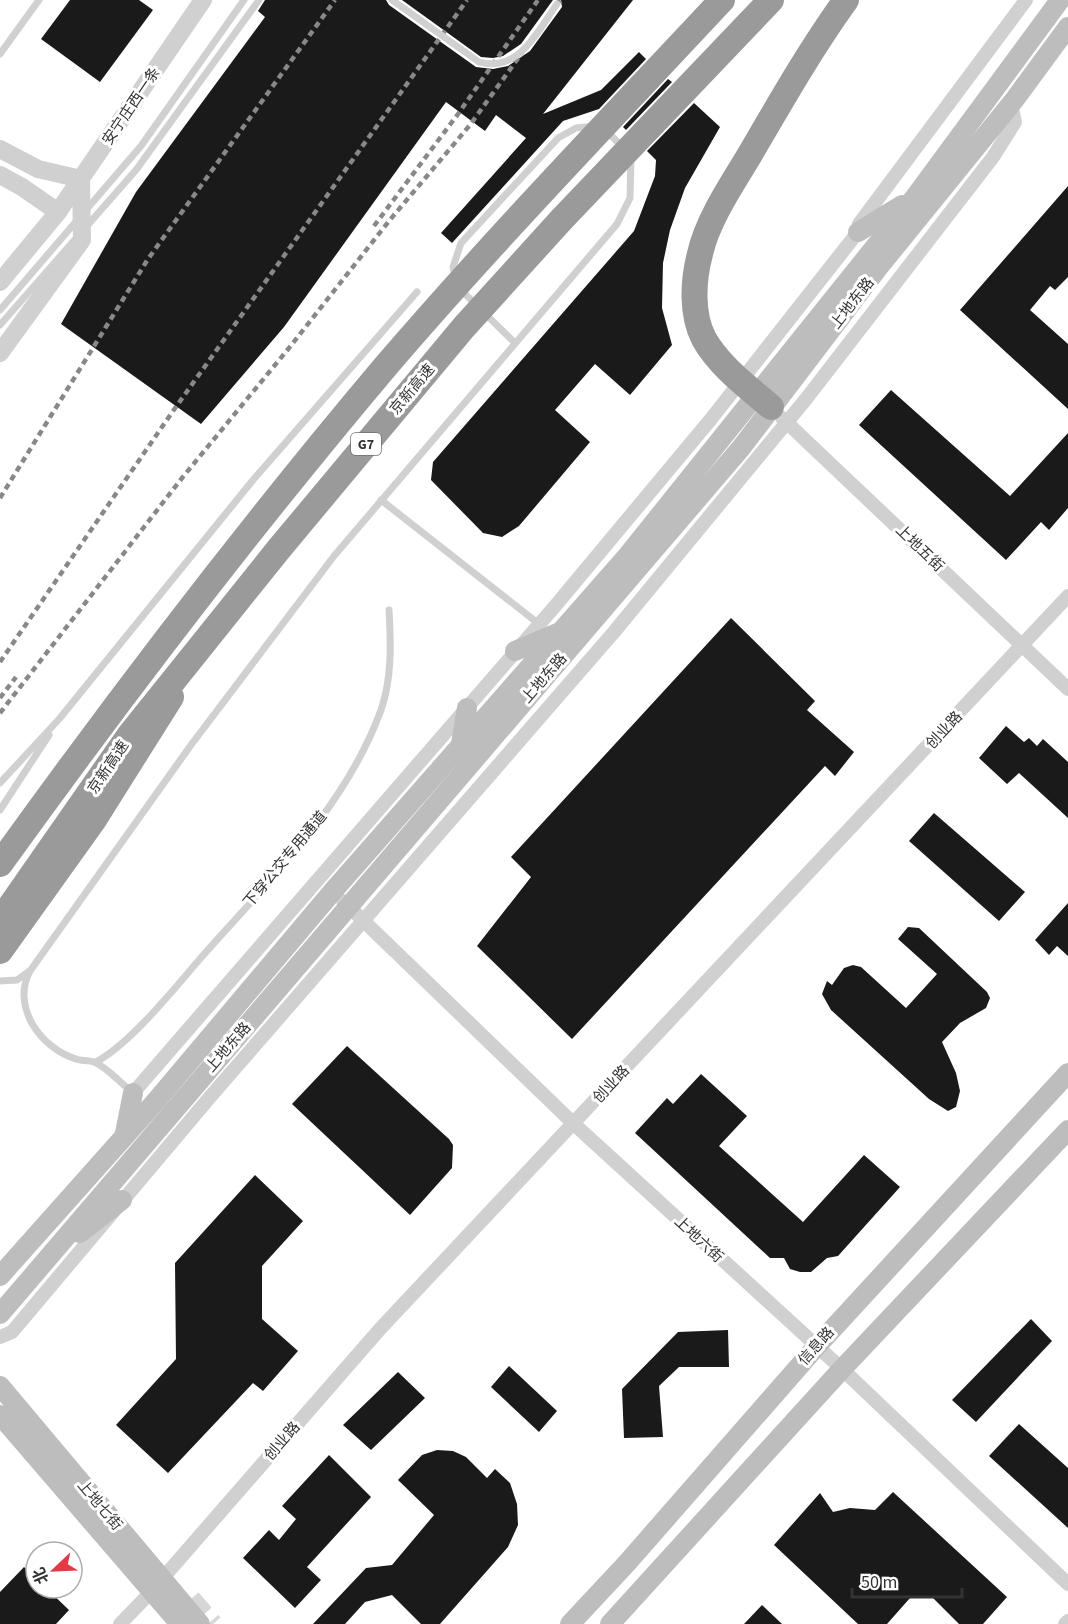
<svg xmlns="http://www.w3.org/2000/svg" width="1068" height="1624" viewBox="0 0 1068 1624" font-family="'Source Sans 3','Noto Sans SC',sans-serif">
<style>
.building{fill:#1a1a1a}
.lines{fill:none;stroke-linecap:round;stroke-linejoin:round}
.secondary-tunnel{stroke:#d6d6d6;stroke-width:20;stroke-dasharray:20 10;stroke-linecap:butt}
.service{stroke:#d0d0d0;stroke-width:7}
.minor{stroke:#d0d0d0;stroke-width:14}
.tertiary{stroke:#d0d0d0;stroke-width:18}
.secondary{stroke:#bdbdbd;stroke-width:20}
.motorway{stroke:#9a9a9a;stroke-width:26}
.rail{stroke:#888;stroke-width:4.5;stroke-dasharray:6 4.5;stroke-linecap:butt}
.service-bridge{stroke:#d0d0d0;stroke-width:7}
.motorway-bridge{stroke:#9a9a9a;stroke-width:26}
.labels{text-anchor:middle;stroke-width:6;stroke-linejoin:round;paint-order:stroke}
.shield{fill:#fff;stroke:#707070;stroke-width:1.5}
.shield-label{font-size:14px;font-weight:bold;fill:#333}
.street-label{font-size:15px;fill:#333;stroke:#fff}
</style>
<rect width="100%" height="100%" fill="#fff"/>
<g class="building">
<polygon points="70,0 139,0 153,10 100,82 41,39"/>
<polygon points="265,0 386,0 389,5 476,67 493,69 508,66 530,51 562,7 561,0 633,0 543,114 601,90 639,52 646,59 599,109 563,121 452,243 441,233 526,138 496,115 485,131 446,102 284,327 201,424 61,324 136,192 265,17 258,11"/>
<polygon points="402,0 553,0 521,44 503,56 493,58 481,57"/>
<polygon points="668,79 672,82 626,130 623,127"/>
<polygon points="694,103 720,127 685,188 670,230 663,263 662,308 672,345 630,395 595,364 555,410 590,442 519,526 502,537 483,533 431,480 433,462 634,231 655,176 656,160 647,151"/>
<polygon points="1068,186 1068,277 1055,290 1050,286 1030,310 1068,344 1068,409 960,310"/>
<polygon points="891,390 1010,496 1068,433 1068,508 1049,530 1041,522 1006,560 859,425"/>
<polygon points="731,618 815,701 807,710 854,752 835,776 825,766 572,1039 477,946 531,877 511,857"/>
<polygon points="1006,726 1024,742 1029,738 1037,746 1043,739 1068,762 1068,818 1019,773 1007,784 979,758"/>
<polygon points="934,813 1025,892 999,921 909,841"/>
<polygon points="1068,903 1068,956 1057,946 1049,955 1035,940"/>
<polygon points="908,927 919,928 987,992 990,998 986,1008 960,1023 942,1042 956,1073 960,1091 956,1107 948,1111 929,1099 831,1010 822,994 827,981 832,985 844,968 853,965 861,967 906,1008 937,974 898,939"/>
<polygon points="347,1046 449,1139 453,1145 452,1168 410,1215 292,1104"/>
<polygon points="701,1074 747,1116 719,1146 803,1222 864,1155 900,1187 838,1256 827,1258 811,1272 800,1272 790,1269 784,1258 770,1258 635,1133 667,1098 673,1104"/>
<polygon points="255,1175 303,1221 262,1266 262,1319 298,1351 263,1391 253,1383 168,1473 116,1425 176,1359 175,1263"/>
<polygon points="1031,1319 1052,1341 976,1422 952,1400"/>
<polygon points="728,1330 729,1367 679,1367 659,1386 663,1437 624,1438 622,1389 678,1332"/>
<polygon points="509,1366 557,1411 539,1432 491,1387"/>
<polygon points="398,1372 425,1398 371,1450 343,1425"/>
<polygon points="1019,1424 1068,1468 1068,1528 989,1456"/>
<polygon points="437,1450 453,1451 466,1457 487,1478 495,1469 510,1483 517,1504 518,1525 508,1547 440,1624 421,1624 392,1595 365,1602 345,1624 313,1624 366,1568 392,1565 434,1515 398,1480 422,1455"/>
<polygon points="329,1455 371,1497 307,1567 321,1580 295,1608 243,1558 269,1530 279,1540 296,1519 282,1506"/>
<polygon points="893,1492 1007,1597 983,1624 959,1624 932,1597 910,1598 887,1624 858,1624 774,1545 820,1493 833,1512 850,1508 875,1510"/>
<polygon points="24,1567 36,1578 36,1588 46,1588 69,1610 56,1624 0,1624 0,1592"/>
<polygon points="762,1605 782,1624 744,1624"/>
</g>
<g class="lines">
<polyline class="secondary-tunnel" points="191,1599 213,1624"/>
<g class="service">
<polyline points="0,54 39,0"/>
<polyline points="607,131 624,149"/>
<polyline points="456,278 453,267 461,243 558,138 576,128 595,126"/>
<polyline points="460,289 515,343"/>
<polyline points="381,500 539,624"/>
<polyline points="0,783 60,718 253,480 417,292"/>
<polyline points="0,810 49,735"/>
<polyline points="0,981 17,980 28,972"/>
<path d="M96,1062C131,1043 172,991 199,960C266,884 346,807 381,710C392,678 391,644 389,610"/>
<path d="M131,1091C120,1083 107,1067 94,1062C88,1060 81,1061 76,1059C40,1048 11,1006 30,971L191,745L334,556L617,224L630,198L631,158"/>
</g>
<g class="minor">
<polyline points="782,418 1068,689"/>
<polyline points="343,901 574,1124 842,1369 1068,1584"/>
<polyline points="133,1093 556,605 711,419 858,232 859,224 1026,0"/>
<polyline points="0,1337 12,1332 210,1097 614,632 806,399 993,157 1015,122 1011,104"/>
<polyline points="162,1579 380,1329 1068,596"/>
<polyline points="120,1624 152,1591"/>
<polyline points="1065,1624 1068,1621"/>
</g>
<g class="tertiary">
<polyline points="0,149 38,169 81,179 82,240 0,353"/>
<polyline points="0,175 22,187 58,212"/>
<polyline points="0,282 58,212 203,0"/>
</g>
<g class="secondary">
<polyline points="858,232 902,205"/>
<polyline points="515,651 560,632"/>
<polyline points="460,750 467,708"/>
<polyline points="125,1133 133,1093"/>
<polyline points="80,1233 122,1200"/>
<polyline points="0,1276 156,1101 333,891 628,555 915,197 1060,0"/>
<polyline points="0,1314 741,448 878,268 1015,99 1068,27"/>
<polyline points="0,1386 200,1624"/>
<polyline points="0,1415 180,1624"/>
<polyline points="570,1624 627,1563 816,1347 1068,1073"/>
<polyline points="610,1624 842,1369 1068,1130"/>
</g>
<g class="motorway">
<path d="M771,407C748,387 720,367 704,339C691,314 693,280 700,254C707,221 732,184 749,156C780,103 810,50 846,0"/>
<polyline points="0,951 93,821 171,697"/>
</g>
<g class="rail">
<polyline points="374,226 458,114 538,0"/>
<polyline points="0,498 148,259 335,0"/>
<polyline points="0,662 173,411 467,0"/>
<polyline points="0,698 16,677"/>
<polyline points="0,713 182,478 289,348 389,221 470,125 560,0"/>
</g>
<g class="service-bridge">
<path d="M392,0L479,62C519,73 537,32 557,4"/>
<polyline points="0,310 141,146 244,0"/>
<polyline points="0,325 136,170 259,0"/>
</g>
<g class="motorway-bridge">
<path d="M0,864C123,693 250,527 385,367C493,241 609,121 722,0"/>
<polyline points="0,921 129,736 278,550 464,327 562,219 771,0"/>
</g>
</g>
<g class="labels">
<rect class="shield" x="351" y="433" width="30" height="22" rx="4.5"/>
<g class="shield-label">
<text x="366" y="449">G7</text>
</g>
<g class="street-label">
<text transform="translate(131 106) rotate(-56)" y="5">安宁庄西一条</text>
<text transform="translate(852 303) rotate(-52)" y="5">上地东路</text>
<text transform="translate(412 389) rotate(-50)" y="5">京新高速</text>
<text transform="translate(920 548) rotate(44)" y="5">上地五街</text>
<text transform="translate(544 678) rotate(-49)" y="5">上地东路</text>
<text transform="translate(944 730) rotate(-47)" y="5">创业路</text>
<text transform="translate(108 767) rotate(-56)" y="5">京新高速</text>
<text transform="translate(285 859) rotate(-50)" y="5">下穿公交专用通道</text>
<text transform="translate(228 1047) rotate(-49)" y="5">上地东路</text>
<text transform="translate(611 1084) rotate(-47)" y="5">创业路</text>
<text transform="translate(699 1239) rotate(43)" y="5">上地六街</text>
<text transform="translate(816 1346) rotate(-48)" y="5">信息路</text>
<text transform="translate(282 1441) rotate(-49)" y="5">创业路</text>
<text transform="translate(100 1505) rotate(50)" y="5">上地七街</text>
</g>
</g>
<g transform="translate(54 1570) rotate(247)"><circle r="28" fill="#ffffff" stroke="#adadad" stroke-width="1.5"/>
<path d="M0-4.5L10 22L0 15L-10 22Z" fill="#e63946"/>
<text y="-9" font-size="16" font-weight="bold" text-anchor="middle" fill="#333333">北</text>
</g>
<path d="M852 1588v9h110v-9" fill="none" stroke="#333333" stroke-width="3"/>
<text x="861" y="1588" font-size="18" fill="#333333" stroke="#ffffff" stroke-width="4.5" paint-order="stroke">50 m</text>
</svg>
